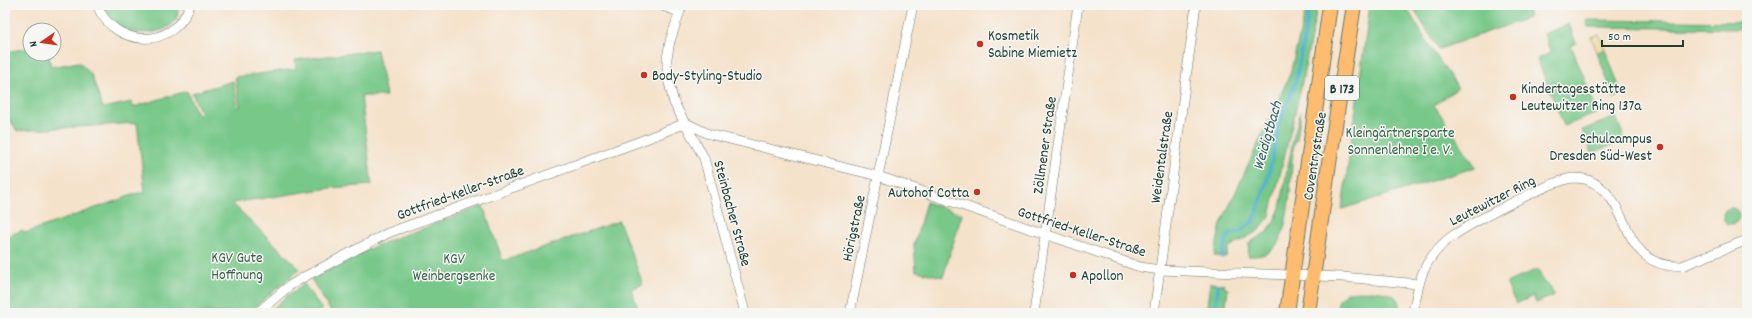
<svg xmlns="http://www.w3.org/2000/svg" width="1752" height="318" viewBox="0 0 1752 318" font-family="Dekko,sans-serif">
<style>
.green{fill:#77c889;stroke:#4b825e}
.sand{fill:#eeda9e;stroke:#868c69}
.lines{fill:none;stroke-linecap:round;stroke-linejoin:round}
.stream{stroke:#53b2d1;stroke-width:3.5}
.minor-casing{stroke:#6a7769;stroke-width:10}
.primary-casing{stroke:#6a7769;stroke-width:16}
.minor{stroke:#fff;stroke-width:9}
.primary{stroke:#fdbc70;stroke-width:14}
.poi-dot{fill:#c8321e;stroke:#f6f6f2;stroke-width:1.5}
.labels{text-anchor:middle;stroke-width:3;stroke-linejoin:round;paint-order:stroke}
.shield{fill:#f6f6f2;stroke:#60746d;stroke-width:1}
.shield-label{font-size:14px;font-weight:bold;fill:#1f3d34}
.poi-label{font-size:15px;fill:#1f3d34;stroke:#f6f6f2;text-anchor:start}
.park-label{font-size:15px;fill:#356049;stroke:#f6f6f2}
.street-label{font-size:15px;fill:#1f3d34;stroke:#f6f6f2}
.water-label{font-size:16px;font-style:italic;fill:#2f6063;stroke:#f6f6f2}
</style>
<rect width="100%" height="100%" fill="#f6f6f2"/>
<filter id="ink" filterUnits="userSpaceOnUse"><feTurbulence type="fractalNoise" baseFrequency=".025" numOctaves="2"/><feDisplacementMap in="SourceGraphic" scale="8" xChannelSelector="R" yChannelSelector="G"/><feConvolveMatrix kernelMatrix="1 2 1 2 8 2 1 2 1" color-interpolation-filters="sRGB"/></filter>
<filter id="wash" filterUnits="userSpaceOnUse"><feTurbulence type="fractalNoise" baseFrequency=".012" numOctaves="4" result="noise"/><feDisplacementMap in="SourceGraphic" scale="16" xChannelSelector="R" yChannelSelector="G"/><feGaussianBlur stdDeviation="0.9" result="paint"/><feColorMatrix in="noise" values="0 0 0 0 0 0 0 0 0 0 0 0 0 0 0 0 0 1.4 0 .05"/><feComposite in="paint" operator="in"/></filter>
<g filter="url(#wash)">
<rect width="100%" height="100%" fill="#f5e2cb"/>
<g class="green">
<path d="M101,5H177C185,35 136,38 118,27C110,21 106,14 101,5Z"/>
<polygon points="1307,5 1316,5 1316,13 1300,92 1270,216 1258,231 1229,247 1226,257 1214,256 1221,224 1290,74"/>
<polygon points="1370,5 1405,5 1430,47 1458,88 1434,105 1476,167 1342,209"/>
<polygon points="1411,5 1530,5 1528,18 1439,49"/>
<polygon points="1586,20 1747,22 1747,29 1587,27"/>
<polygon points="1569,24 1576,43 1571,45 1598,113 1564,126 1537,59 1551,53 1544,34"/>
<polygon points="30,48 30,54 48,54 51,67 79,62 91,74 103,108 131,102 133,107 187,91 197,114 201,113 192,93 233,81 238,108 240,107 235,77 296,69 295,60 377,50 386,96 361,96 372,185 330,188 232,203 300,269 248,313 5,313 5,237 23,230 25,233 138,193 145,193 137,123 17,131 5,112 5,52"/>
<polygon points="1605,49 1622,94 1614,98 1597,52"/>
<path d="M1301,111L1297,139L1294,144C1290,169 1292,230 1274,248C1266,256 1258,256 1248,256L1249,243L1267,232L1274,222L1280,208L1294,134Z"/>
<polygon points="1616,117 1625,140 1591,153 1582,130"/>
<polygon points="926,202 962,214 943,277 916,271 914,245"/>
<polygon points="483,206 503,261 619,221 643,284 631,289 640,313 332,313 311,279 377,245"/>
<circle cx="1731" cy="216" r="8"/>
<polygon points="1538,269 1543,282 1550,286 1554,295 1536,303 1533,296 1516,304 1506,283"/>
<polygon points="1210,283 1224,284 1225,288 1228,289 1225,313 1206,313"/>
<polygon points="304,284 322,310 318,313 268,313 288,295"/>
<path d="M1347,292C1357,291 1387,290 1394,296C1399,300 1400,307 1399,313H1336L1339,300Z"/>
</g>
<polygon class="sand" points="1599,34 1605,49 1597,52 1591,37"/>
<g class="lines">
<g class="stream">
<polyline points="1222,257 1226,240 1230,234 1240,232 1251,223 1257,213 1269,173 1279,125 1296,80 1310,5"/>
<polyline points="1215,313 1218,285"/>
</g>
</g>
</g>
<g filter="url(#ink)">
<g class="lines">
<defs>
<g id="minor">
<path d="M97,5C114,48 174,51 190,5"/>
<polyline points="660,5 679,12"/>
<polyline points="682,5 670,41 667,58 667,75 674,103 704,158 745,313"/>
<polyline points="686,123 709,134 878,176 1140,267 1160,270 1342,277 1419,284"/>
<polyline points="257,313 289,286 304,277 388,233 638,142 686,123"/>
<polyline points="850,313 913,5"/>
<polyline points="1034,313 1078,5"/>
<polyline points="1154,313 1196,5"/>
<path d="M1413,313C1417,294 1419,275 1430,259C1435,252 1444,242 1451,237C1471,223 1552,180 1573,178C1578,178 1585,179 1588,180C1635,199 1617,269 1682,266L1747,240"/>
</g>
<g id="primary">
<polyline points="1287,313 1330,5"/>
<polyline points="1308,313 1328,170 1354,5"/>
</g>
</defs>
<use href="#minor" class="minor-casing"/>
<use href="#primary" class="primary-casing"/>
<use href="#minor" class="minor"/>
<use href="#primary" class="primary"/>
</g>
</g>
<g class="poi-dot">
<circle cx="980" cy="44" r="4"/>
<circle cx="644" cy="75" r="4"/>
<circle cx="1513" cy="97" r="4"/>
<circle cx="1660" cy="147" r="4"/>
<circle cx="977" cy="192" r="4"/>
<circle cx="1073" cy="275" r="4"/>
</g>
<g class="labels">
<rect class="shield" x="1325" y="76" width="34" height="24" rx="3"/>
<g class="shield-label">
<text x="1342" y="93">B 173</text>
</g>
<g class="poi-label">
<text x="988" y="40">Kosmetik<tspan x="988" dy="17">Sabine Miemietz</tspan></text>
<text x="652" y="80">Body-Styling-Studio</text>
<text x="1521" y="93">Kindertagesstätte<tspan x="1521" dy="17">Leutewitzer Ring 137a</tspan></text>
<text x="1652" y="143" text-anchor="end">Schulcampus<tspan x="1652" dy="17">Dresden Süd-West</tspan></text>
<text x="969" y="197" text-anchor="end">Autohof Cotta</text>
<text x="1081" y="280">Apollon</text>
</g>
<g class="park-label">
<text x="1400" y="137">Kleingärtnersparte<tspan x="1400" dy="17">Sonnenlehne I e. V.</tspan></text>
<text x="237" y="262">KGV Gute<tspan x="237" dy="17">Hoffnung</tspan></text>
<text x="454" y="263">KGV<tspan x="454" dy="17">Weinbergsenke</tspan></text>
</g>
<g class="street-label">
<text transform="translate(1044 145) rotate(-82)" y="5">Zöllmener Straße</text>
<text transform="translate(1314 156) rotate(-81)" y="5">Coventrystraße</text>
<text transform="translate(1161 157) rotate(-82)" y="5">Weidentalstraße</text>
<text transform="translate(460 192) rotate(-20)" y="5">Gottfried-Keller-Straße</text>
<text transform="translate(1492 200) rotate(-27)" y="5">Leutewitzer Ring</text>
<text transform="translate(733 213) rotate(75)" y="5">Steinbacher Straße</text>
<text transform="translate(853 228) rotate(-78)" y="5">Hörigstraße</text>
<text transform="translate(1082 231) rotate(18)" y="5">Gottfried-Keller-Straße</text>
</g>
<g class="water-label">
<text transform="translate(1266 135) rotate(-74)" y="6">Weidigtbach</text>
</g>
</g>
<rect width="1752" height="318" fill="none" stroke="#f6f6f2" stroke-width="20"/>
<g transform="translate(42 42) rotate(257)"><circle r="19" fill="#f6f6f2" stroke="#a0aca6"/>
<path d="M0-3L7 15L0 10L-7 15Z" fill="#c8321e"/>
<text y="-6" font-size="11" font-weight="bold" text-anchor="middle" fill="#1f3d34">N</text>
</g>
<path d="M1602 40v6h81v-6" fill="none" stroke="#1f3d34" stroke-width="2"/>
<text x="1608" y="40" font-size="12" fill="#1f3d34" stroke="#f6f6f2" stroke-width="3" paint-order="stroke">50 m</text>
</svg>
